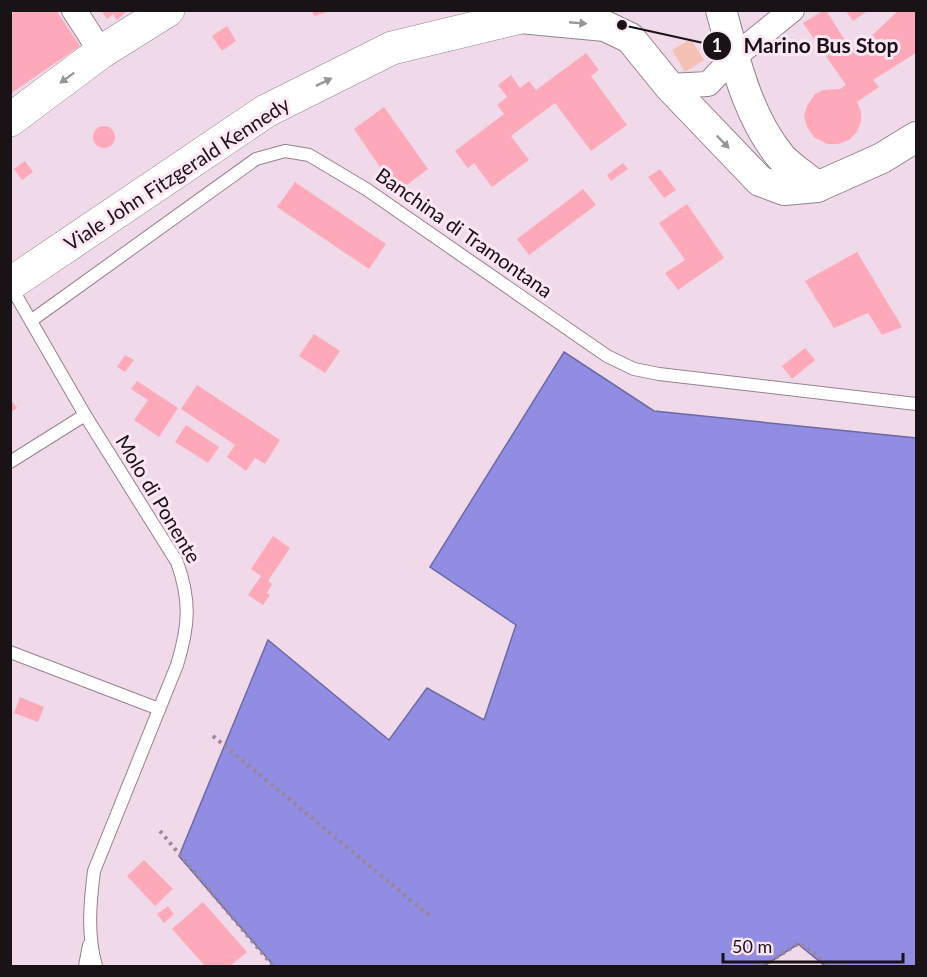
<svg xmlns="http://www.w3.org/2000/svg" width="927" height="977" viewBox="0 0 927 977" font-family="Lato,sans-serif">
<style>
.green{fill:#f4c1b4}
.water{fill:#918de3;stroke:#6d68a6;stroke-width:1.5}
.building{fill:#fda9b9}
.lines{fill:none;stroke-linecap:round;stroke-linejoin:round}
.service-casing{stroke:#96818f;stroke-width:14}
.minor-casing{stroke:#96818f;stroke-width:26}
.tertiary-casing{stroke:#96818f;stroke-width:32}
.secondary-casing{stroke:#96818f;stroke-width:34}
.path{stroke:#988792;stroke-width:4;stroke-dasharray:3 4.5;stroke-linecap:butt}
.service{stroke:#fff;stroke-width:12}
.minor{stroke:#fff;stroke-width:24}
.tertiary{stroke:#fff;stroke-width:30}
.secondary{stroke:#fff;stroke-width:33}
.oneway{fill:#989497}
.labels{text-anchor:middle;stroke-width:6;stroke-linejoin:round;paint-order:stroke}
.street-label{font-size:20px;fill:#191217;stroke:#fee6f5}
.leader{fill:none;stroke:#191217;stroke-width:2}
.callout-dot{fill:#191217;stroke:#fee6f5;stroke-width:2}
.mark-label{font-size:18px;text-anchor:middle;font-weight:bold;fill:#fff}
.callout-label{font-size:21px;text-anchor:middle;font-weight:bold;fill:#191217;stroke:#fee6f5;stroke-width:6;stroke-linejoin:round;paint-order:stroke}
</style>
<rect width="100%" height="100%" fill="#f0d9e8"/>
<polygon class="green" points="691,39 704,60 685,72 672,50"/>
<polygon class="water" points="564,352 654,411 916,438 916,966 825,966 798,944 764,966 274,966 179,856 268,640 389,740 427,688 484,720 516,625 430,567"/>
<g class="building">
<polygon points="17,10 56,10 80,46 10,94 10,15"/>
<polygon points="101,10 128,10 117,20 113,14 107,19"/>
<polygon points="312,10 331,10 331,11 314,16"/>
<polygon points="824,10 826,10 851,50 866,41 899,10 916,10 916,53 873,80 879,87 857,102 861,112 861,121 857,132 849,140 838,144 827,144 814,137 807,127 804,116 807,106 815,94 823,90 840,89 846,85 803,23"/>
<polygon points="845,10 869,10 853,21"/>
<polygon points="227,26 236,41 222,51 212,36"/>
<polygon points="586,53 599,70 591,76 627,125 591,151 555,103 511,136 529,160 492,187 474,163 468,168 455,151 504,114 497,105 507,97 498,85 511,75 520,88 529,81 536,90"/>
<polygon points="384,107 428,169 397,192 354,129"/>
<circle cx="104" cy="137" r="11"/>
<polygon points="25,161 33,172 22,180 14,169"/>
<polygon points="623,163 628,169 611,181 607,175"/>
<polygon points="660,169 676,190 664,198 648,177"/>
<polygon points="295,182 386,244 369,269 277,207"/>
<polygon points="583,189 596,205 529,255 517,239"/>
<polygon points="687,204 724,258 678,290 665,273 685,260 659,223"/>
<polygon points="857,252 902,327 882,335 868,313 834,328 805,281"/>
<polygon points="314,334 340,351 325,373 299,356"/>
<polygon points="805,348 815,360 792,379 782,366"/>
<polygon points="125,355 134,360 125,372 117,367"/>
<polygon points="137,381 178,408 159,437 134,420 148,400 131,389"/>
<polygon points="197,385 280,440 265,464 255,458 246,471 227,457 235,445 181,409"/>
<polygon points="10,399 17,408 10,413"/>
<polygon points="186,425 219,447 208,463 175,442"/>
<polygon points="273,536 290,548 268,581 272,584 267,593 270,595 263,605 248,595 261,576 251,569"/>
<polygon points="20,697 44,707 38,722 14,713"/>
<polygon points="144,860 173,889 155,906 127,876"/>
<polygon points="203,902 247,952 230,966 205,966 172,929"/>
<polygon points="168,906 174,914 164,923 157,914"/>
</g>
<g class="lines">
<defs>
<g id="service">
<path d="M10,285L85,415L177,562C191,601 189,626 177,665L94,871C90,903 87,935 96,966"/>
<polyline points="32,320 256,159 285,151 309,155 366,189 607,356 634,369 659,374 916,404"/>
<polyline points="10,462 85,415"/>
<polyline points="10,652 159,709"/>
<polyline points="85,966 89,945"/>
</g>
<g id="minor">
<polyline points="74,10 101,52"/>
<polyline points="669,86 708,84 734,57 792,10"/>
</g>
<g id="tertiary">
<path d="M721,10C735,60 747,116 781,157C791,168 806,177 817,187"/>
<polyline points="520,18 605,26 630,38 669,86 760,181 784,190 817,187 882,158 916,137"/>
</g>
<g id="secondary">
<polyline points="10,120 101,52 168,10"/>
<polyline points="10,284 266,111 392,48 549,10"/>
</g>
</defs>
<use href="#service" class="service-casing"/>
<use href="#minor" class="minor-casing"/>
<use href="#tertiary" class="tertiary-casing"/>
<use href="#secondary" class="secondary-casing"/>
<g class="path">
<polyline points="213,736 431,917"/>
<polyline points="160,831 273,966"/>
<polyline points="763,966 799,943 832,966"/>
</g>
<use href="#service" class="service"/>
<use href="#minor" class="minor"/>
<use href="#tertiary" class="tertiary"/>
<use href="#secondary" class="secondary"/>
</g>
<defs><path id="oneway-solid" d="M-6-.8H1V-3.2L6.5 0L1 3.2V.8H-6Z" transform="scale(1.5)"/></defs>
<g class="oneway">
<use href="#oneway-solid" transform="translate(578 23) rotate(5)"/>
<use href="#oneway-solid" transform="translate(67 78) rotate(143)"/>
<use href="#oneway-solid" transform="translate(324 82) rotate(-26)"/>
<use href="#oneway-solid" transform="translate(723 142) rotate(46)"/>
</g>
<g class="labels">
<g class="street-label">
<text transform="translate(177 174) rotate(-33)" y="7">Viale John Fitzgerald Kennedy</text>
<text transform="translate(464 233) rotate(35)" y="7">Banchina di Tramontana</text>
<text transform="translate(158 499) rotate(59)" y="7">Molo di Ponente</text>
</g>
</g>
<path class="leader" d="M622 25L717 46"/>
<g class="callout-dot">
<circle cx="622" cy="25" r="6"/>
<circle cx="717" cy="46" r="15"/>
</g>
<g class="mark-label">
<text x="717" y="52">1</text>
</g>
<g class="callout-label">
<text x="821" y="53">Marino Bus Stop</text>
</g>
<rect width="927" height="977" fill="none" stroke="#191217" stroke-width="24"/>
<path d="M723 953v9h180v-9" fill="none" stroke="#191217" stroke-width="3"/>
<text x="732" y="953" font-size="18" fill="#191217" stroke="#fee6f5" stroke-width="4.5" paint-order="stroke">50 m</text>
</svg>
